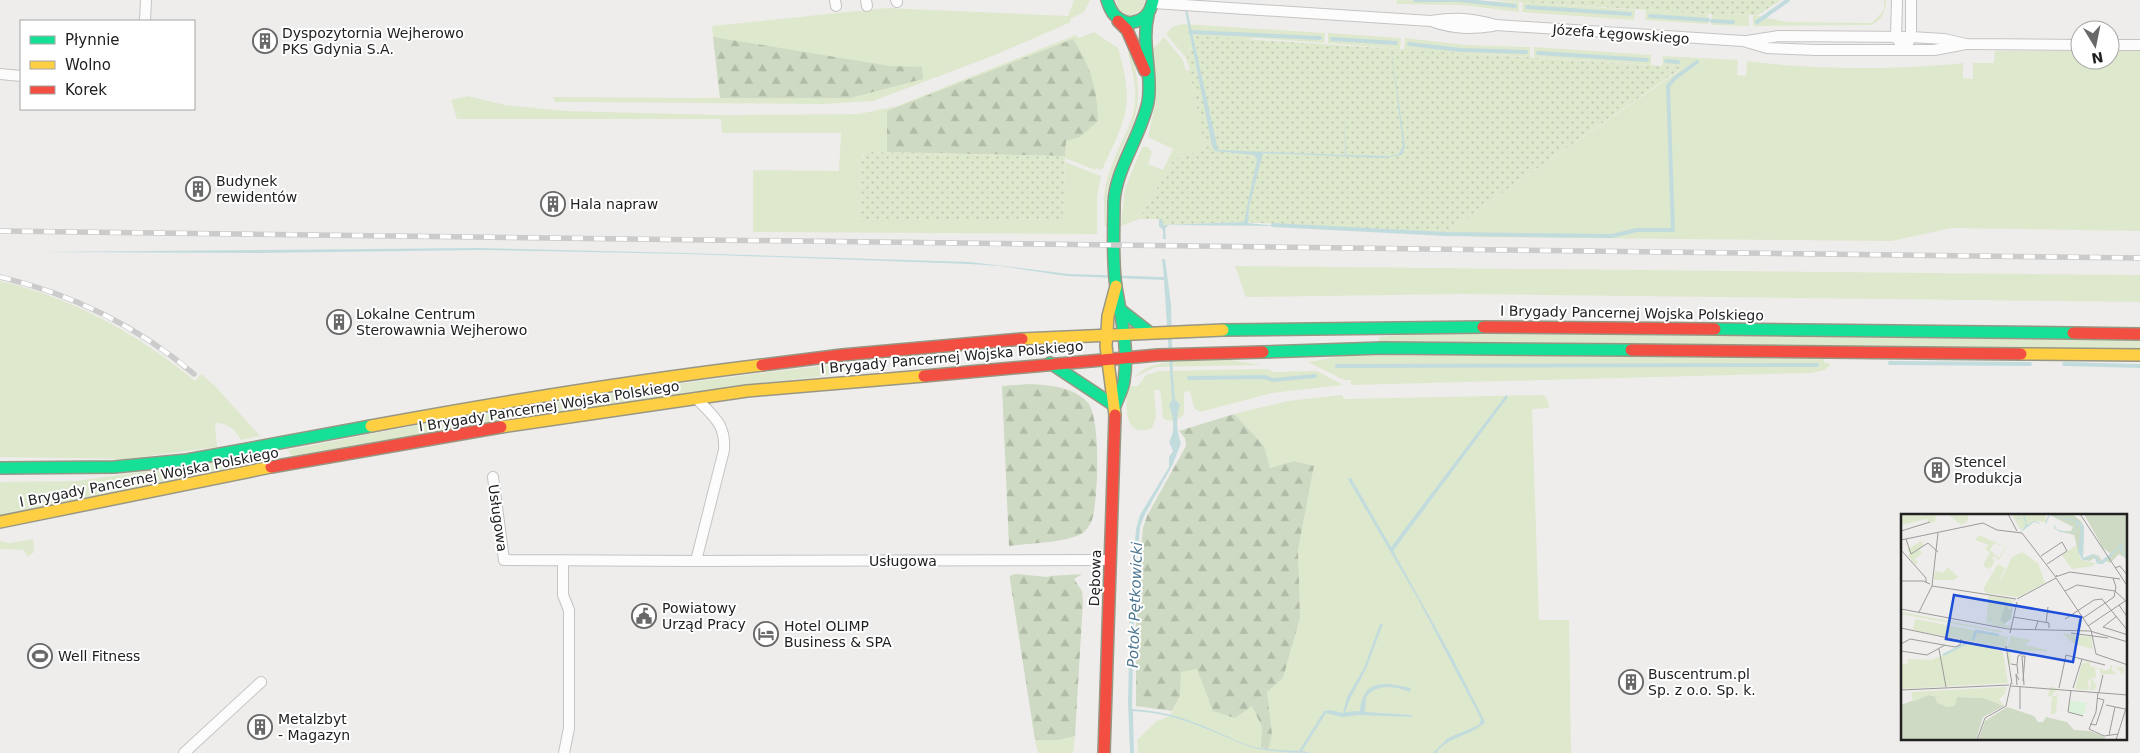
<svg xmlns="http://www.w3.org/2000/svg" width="2140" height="753" viewBox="0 0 2140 753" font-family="'DejaVu Sans',sans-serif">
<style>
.grass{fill:#dee8cd}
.forest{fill:url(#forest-firs)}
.garden{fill:url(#garden-dots)}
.water{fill:#c2dcde}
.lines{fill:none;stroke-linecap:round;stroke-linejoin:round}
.stream{stroke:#c2dcde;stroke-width:4}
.street-casing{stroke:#c5c4c3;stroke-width:12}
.fast-casing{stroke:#989784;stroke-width:14}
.slow-casing{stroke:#989784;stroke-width:14}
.jam-casing{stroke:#989784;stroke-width:14}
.street{stroke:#fdfcfc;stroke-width:10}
.fast{stroke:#16e098;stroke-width:11}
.slow{stroke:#ffcf43;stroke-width:11}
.jam{stroke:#f24e42;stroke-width:11}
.rail-casing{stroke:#cbcbcb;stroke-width:5.5}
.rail{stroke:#fff;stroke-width:4;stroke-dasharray:11;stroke-linecap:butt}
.labels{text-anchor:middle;stroke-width:4;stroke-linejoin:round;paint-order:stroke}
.poi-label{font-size:14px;fill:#212121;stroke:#fff;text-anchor:start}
.street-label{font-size:14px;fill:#212121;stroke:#fff}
.water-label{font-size:15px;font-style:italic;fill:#4c7691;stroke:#fff}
.inset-river{fill:none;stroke:#c2dcde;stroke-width:2.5}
.inset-road{fill:none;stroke:#9d9b9a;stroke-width:1}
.view{fill:#1d4ed8;fill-opacity:0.15;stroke:#1d4ed8;stroke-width:2.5}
.inset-edge{fill:none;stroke:#212121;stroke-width:2.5}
</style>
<defs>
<pattern id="forest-firs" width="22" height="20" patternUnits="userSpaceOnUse" patternTransform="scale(1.25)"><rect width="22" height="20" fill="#cedac3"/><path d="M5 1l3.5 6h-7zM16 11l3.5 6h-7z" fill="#b1bba7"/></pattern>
<pattern id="garden-dots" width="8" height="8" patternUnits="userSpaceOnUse" patternTransform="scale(1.25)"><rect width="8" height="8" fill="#dee8cd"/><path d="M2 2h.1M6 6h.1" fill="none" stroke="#bec7b0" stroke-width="1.8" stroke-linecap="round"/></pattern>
</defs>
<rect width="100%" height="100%" fill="#efedeb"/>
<g class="grass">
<polygon points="1074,0 1090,0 1084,12 1070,19 1071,22 995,55 873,101 823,104 555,102 553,97 720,98 712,26 887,8 1068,16"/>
<polygon points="1116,0 1145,0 1142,10 1129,16 1118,9"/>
<polygon points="1397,0 1519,2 1519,12 1462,5 1396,4"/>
<path d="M1884,0H1886C1885,12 1883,20 1871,25L1753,26V15L1787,22L1872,23L1884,10Z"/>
<polygon points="1523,2 1635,10 1634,20 1522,12"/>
<polygon points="1646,10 1708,14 1708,24 1645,20"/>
<polygon points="1712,14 1749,15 1749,26 1711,25"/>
<polygon points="1183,24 1325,33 1324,43 1256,38 1187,49 1205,149 1174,159 1139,219 1121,226 1125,188 1142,147 1148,147 1152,152 1148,164 1163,170 1173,149 1148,137 1156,100 1150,49 1156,46 1164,37 1183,60 1186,71 1190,70 1186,58 1166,34 1172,27"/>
<path d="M1094,32L1118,48C1135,107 1126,117 1102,170L1096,168L1095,170L1065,158V156L865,152L862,159L861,221L1063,219L1065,162L1101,176L1097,197V234L753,232V170L839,171L841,133H722L721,119H457L451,100L468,96L505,105L565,111L721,115L859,114L897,106L1076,35L1078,38Z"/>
<polygon points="1328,33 1401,38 1400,49 1328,43"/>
<polygon points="1405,38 1465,45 1530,47 1530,57 1404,50"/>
<polygon points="1534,47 1651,55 1651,65 1534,57"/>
<path d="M1995,51H2080V60H2110V51H2140V231L1951,228L1892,241L1476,237L1446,232L1680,70L1678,67L1662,66L1663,56L1738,60L1737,75L1746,76L1747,61C1814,70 1896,70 1963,63V78L1973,79V63H1994Z"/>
<path d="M1131,53C1150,117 1127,125 1110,181C1105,195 1107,211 1107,226L1105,227C1104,212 1103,198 1106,184C1122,125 1148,121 1128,54Z"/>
<polygon points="1235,266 2140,275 2140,302 1462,294 1246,297"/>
<path d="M0,281C73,298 138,334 195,381L201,374L215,386L260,436L241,440C235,429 228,423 215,423L217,447L126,459L0,457Z"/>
<polygon points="1424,333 2140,340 2140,350 1379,343 1379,337"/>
<polygon points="1454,355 1824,359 1824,362 1831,364 1825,370 1811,373 1351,385 1351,380 1344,380 1308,362 1342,356"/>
<path d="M1230,360L1262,365L1156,367L1135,377C1150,356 1205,361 1230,360Z"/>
<path d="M869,361V366L824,376L728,387L292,456L288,450C480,412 674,381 869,361Z"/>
<path d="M1268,369L1274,372L1317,371L1343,385L1272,393L1200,412L1194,408L1190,391L1184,392V414C1179,420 1170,423 1163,418L1160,390H1154L1156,417L1152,428C1124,440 1124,403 1129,386H1138L1146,375L1159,371Z"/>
<polygon points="1342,395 1344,399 1544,395 1548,401 1549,408 1532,409 1539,620 1569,620 1571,753 1138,753 1137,740 1157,721 1170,716 1180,696 1181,671 1197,669 1252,706 1262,727 1261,746 1268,749 1272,734 1267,692 1283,678 1300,618 1298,550 1314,466 1294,461 1270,468 1264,446 1234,414 1288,401"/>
<polygon points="252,457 257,463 0,515 0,482 76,481"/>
<polygon points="33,539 34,552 25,559 28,557 24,550 0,549 0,541 10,543"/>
<polygon points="1075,736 1073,753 1038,753 1035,740 1059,740"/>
</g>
<g class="forest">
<polygon points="713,37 890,66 922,67 923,79 850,98 720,98"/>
<path d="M1073,39C1091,68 1097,86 1098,121L1080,137L1066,141L1065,156L887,152V111Z"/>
<path d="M1029,384C1050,385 1075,387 1088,403C1101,420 1098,493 1093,516C1092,522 1089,527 1084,532C1070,543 1028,543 1009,546L1002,386Z"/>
<polygon points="1234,414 1264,446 1270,468 1294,461 1314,466 1298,550 1300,618 1283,678 1267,692 1272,734 1268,750 1261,747 1262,727 1252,706 1235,718 1213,711 1197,669 1181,672 1180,696 1172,711 1136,706 1136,606 1143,528 1147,516 1186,446 1185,438 1179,431"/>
<polygon points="1015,574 1048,577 1050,576 1082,574 1074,579 1082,591 1083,601 1075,736 1059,740 1035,740 1010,580 1010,576"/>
</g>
<g class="garden">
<polygon points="1492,0 1781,0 1758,15 1708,14"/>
<polygon points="1196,36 1679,67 1680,69 1446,232 1241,222 1163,225 1162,219 1139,219 1174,159 1205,149 1186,50 1198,47"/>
<polygon points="864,152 1065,156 1063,219 861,222 862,159 864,157"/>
</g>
<g class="water">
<polygon points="1183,0 1185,0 1218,150 1345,155 1344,111 1346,155 1391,156 1399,154 1403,145 1390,41 1405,146 1402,155 1383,158 1263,153 1249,207 1248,223 1277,226 1168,225 1165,229 1166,239 1163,239 1163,230 1159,226 1159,219 1162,219 1163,225 1244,222 1257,159 1254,155 1215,151 1212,146"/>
<path d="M480,248L685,253L970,262L1069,274L1164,277L1162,259H1165L1171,304L1173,378L1175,400L1180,404C1176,416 1176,431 1181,443L1173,464L1145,514L1140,527L1134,607L1132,709C1177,712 1202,725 1242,743C1258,750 1281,750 1299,751L1324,711L1331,710L1343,713L1347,697L1364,668L1380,624H1383L1366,669L1351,697L1345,712L1360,711C1363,678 1385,682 1411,688L1410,692C1396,686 1377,683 1366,697L1365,712L1412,715V717L1360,715L1342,717L1326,713L1302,751L1311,753C1289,753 1262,752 1242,744C1202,727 1178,714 1133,711L1134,753H1130L1128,702L1130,608L1136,529L1140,515L1169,467V457L1173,451L1169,442C1176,430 1173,416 1169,405L1172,400L1164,280L1067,276L1000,266L970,264L688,254L479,250L261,253L36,252Z"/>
<path d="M1506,395L1508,397L1393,551L1453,659L1485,722C1470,737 1448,736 1436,753H1433L1448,738L1479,725L1481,719L1418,599L1348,479L1351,478L1391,547Z"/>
</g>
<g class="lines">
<g class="stream">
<polyline points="1415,0 1459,0 1515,6"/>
<polyline points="1527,7 1630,14"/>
<polyline points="1650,16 1708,20"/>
<polyline points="1712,21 1733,22"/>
<polyline points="1757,22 1788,0"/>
<polyline points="1190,32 1320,38"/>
<polyline points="1332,39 1396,43"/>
<polyline points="1409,44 1461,50 1526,52"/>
<polyline points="1538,53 1647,60"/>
<polyline points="1666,61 1678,62"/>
<polyline points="1273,225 1446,234 1612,236 1637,230 1673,230 1668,86 1675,78 1697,62"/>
<polyline points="1890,363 2030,364"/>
<polyline points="2064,364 2140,366"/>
<polyline points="1337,366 1817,365"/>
<polyline points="1189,378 1264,377 1273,380 1315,376"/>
</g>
<defs>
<g id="street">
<polyline points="835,0 836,6"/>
<polyline points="866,0 867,6"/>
<polyline points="896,0 897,2"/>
<polyline points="1897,0 1896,37 1900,43"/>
<path d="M1153,3L1431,21C1457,17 1470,18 1496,25L1743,41L1767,48L1816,50H1934L1966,44"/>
<polyline points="145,21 146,0"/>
<path d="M1434,22C1455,29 1470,29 1493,26"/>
<polyline points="1747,41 1779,36 1911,37 1944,39 1966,44 2080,45"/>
<polyline points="1908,43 1911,37 1911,0"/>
<polyline points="2110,45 2140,45"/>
<polyline points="0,74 21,76"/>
<path d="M696,398C713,416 726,424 724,450L696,561L1110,560"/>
<polyline points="493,477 504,560 696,561"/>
<polyline points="563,562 563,595 569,610 569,728 564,753"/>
<polyline points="184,753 261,682"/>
</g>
<g id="fast">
<path d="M1107,0C1111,13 1116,20 1130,23C1145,20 1150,14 1153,0"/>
<polyline points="1122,311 1149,332"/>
<polyline points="1715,329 2073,333"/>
<polyline points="1223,330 1483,327"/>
<polyline points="1263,352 1383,348 1631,350"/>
<polyline points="1050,363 1115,406"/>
<path d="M1115,406C1118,398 1123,389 1124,381C1129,349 1121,317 1116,287C1112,260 1114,230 1114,203C1115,170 1141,136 1148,102C1153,75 1141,44 1148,15"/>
<polyline points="0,468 114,467 187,460 371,426"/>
</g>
<g id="slow">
<polyline points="1022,339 1223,330"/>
<polyline points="2021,354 2140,355"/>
<polyline points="1115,415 1106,346 1108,316 1116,286"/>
<path d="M371,426C501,402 631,381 762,365"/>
<polyline points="501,427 747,391 924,376"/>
<polyline points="0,522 271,467"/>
</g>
<g id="jam">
<polyline points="1118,21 1127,30 1145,71"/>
<polyline points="1483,327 1715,329"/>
<polyline points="2073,333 2140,334"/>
<polyline points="1631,350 2021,354"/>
<polyline points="762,365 842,355 1022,339"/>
<polyline points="924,376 1158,355 1263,352"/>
<polyline points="271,467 501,427"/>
<polyline points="1104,753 1115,415"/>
</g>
</defs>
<use href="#street" class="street-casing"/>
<use href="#fast" class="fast-casing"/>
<use href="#slow" class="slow-casing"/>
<use href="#jam" class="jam-casing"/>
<use href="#street" class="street"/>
<use href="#fast" class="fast"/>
<use href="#slow" class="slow"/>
<use href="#jam" class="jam"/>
<defs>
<g id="rail">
<polyline points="0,231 2140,258"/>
<path d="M0,277C72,294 138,327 194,374"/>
</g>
</defs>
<use href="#rail" class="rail-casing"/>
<use href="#rail" class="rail"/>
</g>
<defs>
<symbol id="building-ring" viewBox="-11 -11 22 22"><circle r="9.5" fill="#fff" stroke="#696868" stroke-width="1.5"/><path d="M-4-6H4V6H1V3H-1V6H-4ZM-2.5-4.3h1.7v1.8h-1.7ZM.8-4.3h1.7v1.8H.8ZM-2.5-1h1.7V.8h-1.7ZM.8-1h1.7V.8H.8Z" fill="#696868"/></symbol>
<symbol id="civic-ring" viewBox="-11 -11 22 22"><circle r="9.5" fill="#fff" stroke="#696868" stroke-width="1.5"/><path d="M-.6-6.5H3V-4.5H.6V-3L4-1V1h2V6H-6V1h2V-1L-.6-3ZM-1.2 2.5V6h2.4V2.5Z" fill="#696868"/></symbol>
<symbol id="hotel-ring" viewBox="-11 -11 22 22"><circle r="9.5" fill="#fff" stroke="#696868" stroke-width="1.5"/><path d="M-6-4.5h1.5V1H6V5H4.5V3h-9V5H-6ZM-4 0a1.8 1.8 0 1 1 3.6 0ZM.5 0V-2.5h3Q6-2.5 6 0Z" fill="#696868"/></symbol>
<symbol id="stadium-ring" viewBox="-11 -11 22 22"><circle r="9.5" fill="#fff" stroke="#696868" stroke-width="1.5"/><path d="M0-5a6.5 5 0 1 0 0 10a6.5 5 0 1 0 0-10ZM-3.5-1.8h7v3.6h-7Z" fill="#696868"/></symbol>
</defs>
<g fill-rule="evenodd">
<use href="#building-ring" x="251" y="27" width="28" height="28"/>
<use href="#building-ring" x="184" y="175" width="28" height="28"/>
<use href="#building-ring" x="539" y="190" width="28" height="28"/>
<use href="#building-ring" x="325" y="308" width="28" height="28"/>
<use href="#building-ring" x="1923" y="456" width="28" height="28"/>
<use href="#civic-ring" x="630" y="602" width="28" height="28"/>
<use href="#hotel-ring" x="752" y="620" width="28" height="28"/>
<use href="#stadium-ring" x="26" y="642" width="28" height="28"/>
<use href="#building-ring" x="1617" y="668" width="28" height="28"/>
<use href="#building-ring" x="246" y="713" width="28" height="28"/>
</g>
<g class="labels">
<g class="poi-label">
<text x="282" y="38">Dyspozytornia Wejherowo<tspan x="282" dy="16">PKS Gdynia S.A.</tspan></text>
<text x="216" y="186">Budynek<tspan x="216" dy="16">rewidentów</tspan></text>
<text x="570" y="209">Hala napraw</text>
<text x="356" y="319">Lokalne Centrum<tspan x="356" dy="16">Sterowawnia Wejherowo</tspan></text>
<text x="1954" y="467">Stencel<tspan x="1954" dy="16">Produkcja</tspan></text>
<text x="662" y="613">Powiatowy<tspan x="662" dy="16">Urząd Pracy</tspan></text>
<text x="784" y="631">Hotel OLIMP<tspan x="784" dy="16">Business &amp; SPA</tspan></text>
<text x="58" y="661">Well Fitness</text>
<text x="1648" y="679">Buscentrum.pl<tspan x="1648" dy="16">Sp. z o.o. Sp. k.</tspan></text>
<text x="278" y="724">Metalzbyt<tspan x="278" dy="16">- Magazyn</tspan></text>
</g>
<g class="street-label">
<text transform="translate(1621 34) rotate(4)" y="5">Józefa Łęgowskiego</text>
<text transform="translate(1632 313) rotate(1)" y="5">I Brygady Pancernej Wojska Polskiego</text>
<text transform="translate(952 357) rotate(-5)" y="5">I Brygady Pancernej Wojska Polskiego</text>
<text transform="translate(549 406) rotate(-9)" y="5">I Brygady Pancernej Wojska Polskiego</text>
<text transform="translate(149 477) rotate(-11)" y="5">I Brygady Pancernej Wojska Polskiego</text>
<text transform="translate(498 518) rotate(82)" y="5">Usługowa</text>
<text x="903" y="566">Usługowa</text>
<text transform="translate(1095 578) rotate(-88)" y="5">Dębowa</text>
</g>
<g class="water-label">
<text transform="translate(1135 605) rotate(-88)" y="5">Potok Pętkowicki</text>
</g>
</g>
<g transform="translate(1901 514)">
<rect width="226" height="226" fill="#efedeb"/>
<path d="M0,0H35L34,8L28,9L26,5L0,11ZM47,0H68V1L66,8L60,11ZM78,21L105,33L98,46L93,42L91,44L94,47L90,54L86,53L90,58L82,51L89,39L84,34L88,31L74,26ZM93,29L104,33L98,44L89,36ZM20,27L23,32L18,35L21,39L14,45L17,48L14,51L7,42L9,39L6,36ZM177,30L180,46L194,49L192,52L171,55L161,41ZM121,38L137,49L144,69L117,83L85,79L82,75L97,50L104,54L97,72L111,43ZM47,53L56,62L69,71L57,63L53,66H33L34,57L42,59ZM88,81L109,85L113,86L115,89L110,85L113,92L109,96L104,94L99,106L104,111H109L108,114L69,107L97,111L85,108ZM0,98L101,117L102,119L0,100ZM14,105L88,119L74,126L101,133L107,123L105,134L12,116ZM161,119L190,123L192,135L173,130ZM110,122L130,126L124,131L146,136L147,137L109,136L110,151L107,150L106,138L108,136L112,134H106ZM182,146L188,148L190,153L202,155V157L209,155V151L217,153H219L222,154L224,150L222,160L226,161L219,159L220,157L214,155L223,154H217L211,151V156L216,160H201L200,163L199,155L194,154L195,163L188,165L200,167L192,166L196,172L193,176H189L190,167L187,166L188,176L174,175L181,149H187ZM149,173L156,174L151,182H155L157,176L155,199L150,201V189L146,188L150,189L152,183L147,182Z" fill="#dee8cd" fill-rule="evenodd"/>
<path d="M147,0H171L180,7L183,13L182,41L178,40L173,21L157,17H170L172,13ZM183,0H226V45L218,40L209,49L204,46L199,49L196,43L188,47L181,45L192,40L198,42L201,47L210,40L202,34ZM105,90L108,96L112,94L110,105L103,110L99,106ZM27,181L54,186L56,183L83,184L103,192L82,203L75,226H0V191ZM106,193L133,202L137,208H142L145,203L166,208L173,216L189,217L204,223L203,226H77L84,207Z" fill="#cedac3"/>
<path d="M168,186L186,189L183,201L168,198Z" fill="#dcf1da"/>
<path d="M110,0H144L146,8L133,7L120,16ZM89,119L107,123L102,133L73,126ZM68,129L102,138L107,169L0,175V149L6,151L7,145L31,146ZM105,173L104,180L98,185L103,192L83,184L56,183L54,192L46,193L36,189L34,182L27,181L12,188L10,178Z" fill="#dee8cd"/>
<path d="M118,0V4L122,5L123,0L126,11L133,7L137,8L140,10H144L147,2L149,1L146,0L178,7L183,12L182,44L192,40L196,42L199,48L222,29L226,31L222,30L221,34L226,44L218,34L202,50H196L193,42L182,47L177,37L180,13L178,9L175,16L172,19H166L157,17L153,14L154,10L155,15L168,19L174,16L176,8L149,1L145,10H140L133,8L119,19L125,11H121L125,10L123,5H114L118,4Z" fill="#c2dcde"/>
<path class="inset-river" d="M72,126L75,117L98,121M42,141L66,129"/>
<path class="inset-road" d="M107,0L116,17M179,0L227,73M0,17L29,8M5,25L10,40L27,29L37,38M0,26L82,9L96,16L121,19L154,62M0,36L25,64V68M140,42L161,28L166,37L146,50M214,54L219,52L227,62M156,61L154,63L169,58L219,65M155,64L190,116L195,140L227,151M0,67H22L29,70M31,72L115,85M164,77L176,71L214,77L227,89M116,85L155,64M218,91L227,104M0,95L107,115L189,117L227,128M18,98L31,72L37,19M216,102L202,113L227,121M112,103L137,107L134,116M182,104L213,83L215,73L212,64M164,105L193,86L201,85L227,117M137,107L148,109V114M145,109L147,93M187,112L227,85M0,114L104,136M109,119L116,88M170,119L207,124M0,130L9,125L54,133L59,131L60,125M105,132L111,170M38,135L45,173M0,137L26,141L44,131M110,150L116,151L117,160M116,151L117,142L123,139M122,167L124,142H121L123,171M116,171L115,160L118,166M110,172L227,181M158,174L165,141L204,151M172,174L181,145M0,176L108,171M170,176L167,198L182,202M197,178L195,198L188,215L203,222L217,220M198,178L202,161M205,191L224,195M119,195V172M189,210L195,211L200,196L203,186L196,184M208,221L214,193M76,226L84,204L105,192L110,169M215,226L227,188"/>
<path class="view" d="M53,81L180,103L172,148L45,125Z"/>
<rect width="226" height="226" class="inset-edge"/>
</g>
<rect x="20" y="20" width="175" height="90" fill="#ffffff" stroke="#a6a6a6"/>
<rect x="30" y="36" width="25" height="8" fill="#16e098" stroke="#a6a6a6"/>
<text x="65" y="45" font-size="15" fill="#212121">Płynnie</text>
<rect x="30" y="61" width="25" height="8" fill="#ffcf43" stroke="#a6a6a6"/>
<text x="65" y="70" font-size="15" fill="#212121">Wolno</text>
<rect x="30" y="86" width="25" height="8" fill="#f24e42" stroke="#a6a6a6"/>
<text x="65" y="95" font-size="15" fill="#212121">Korek</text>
<g transform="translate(2095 45) rotate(170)"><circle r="24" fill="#ffffff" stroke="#a6a6a6"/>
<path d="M0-4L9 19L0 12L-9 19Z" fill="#696868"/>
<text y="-8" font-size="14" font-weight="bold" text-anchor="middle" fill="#212121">N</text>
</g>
</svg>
